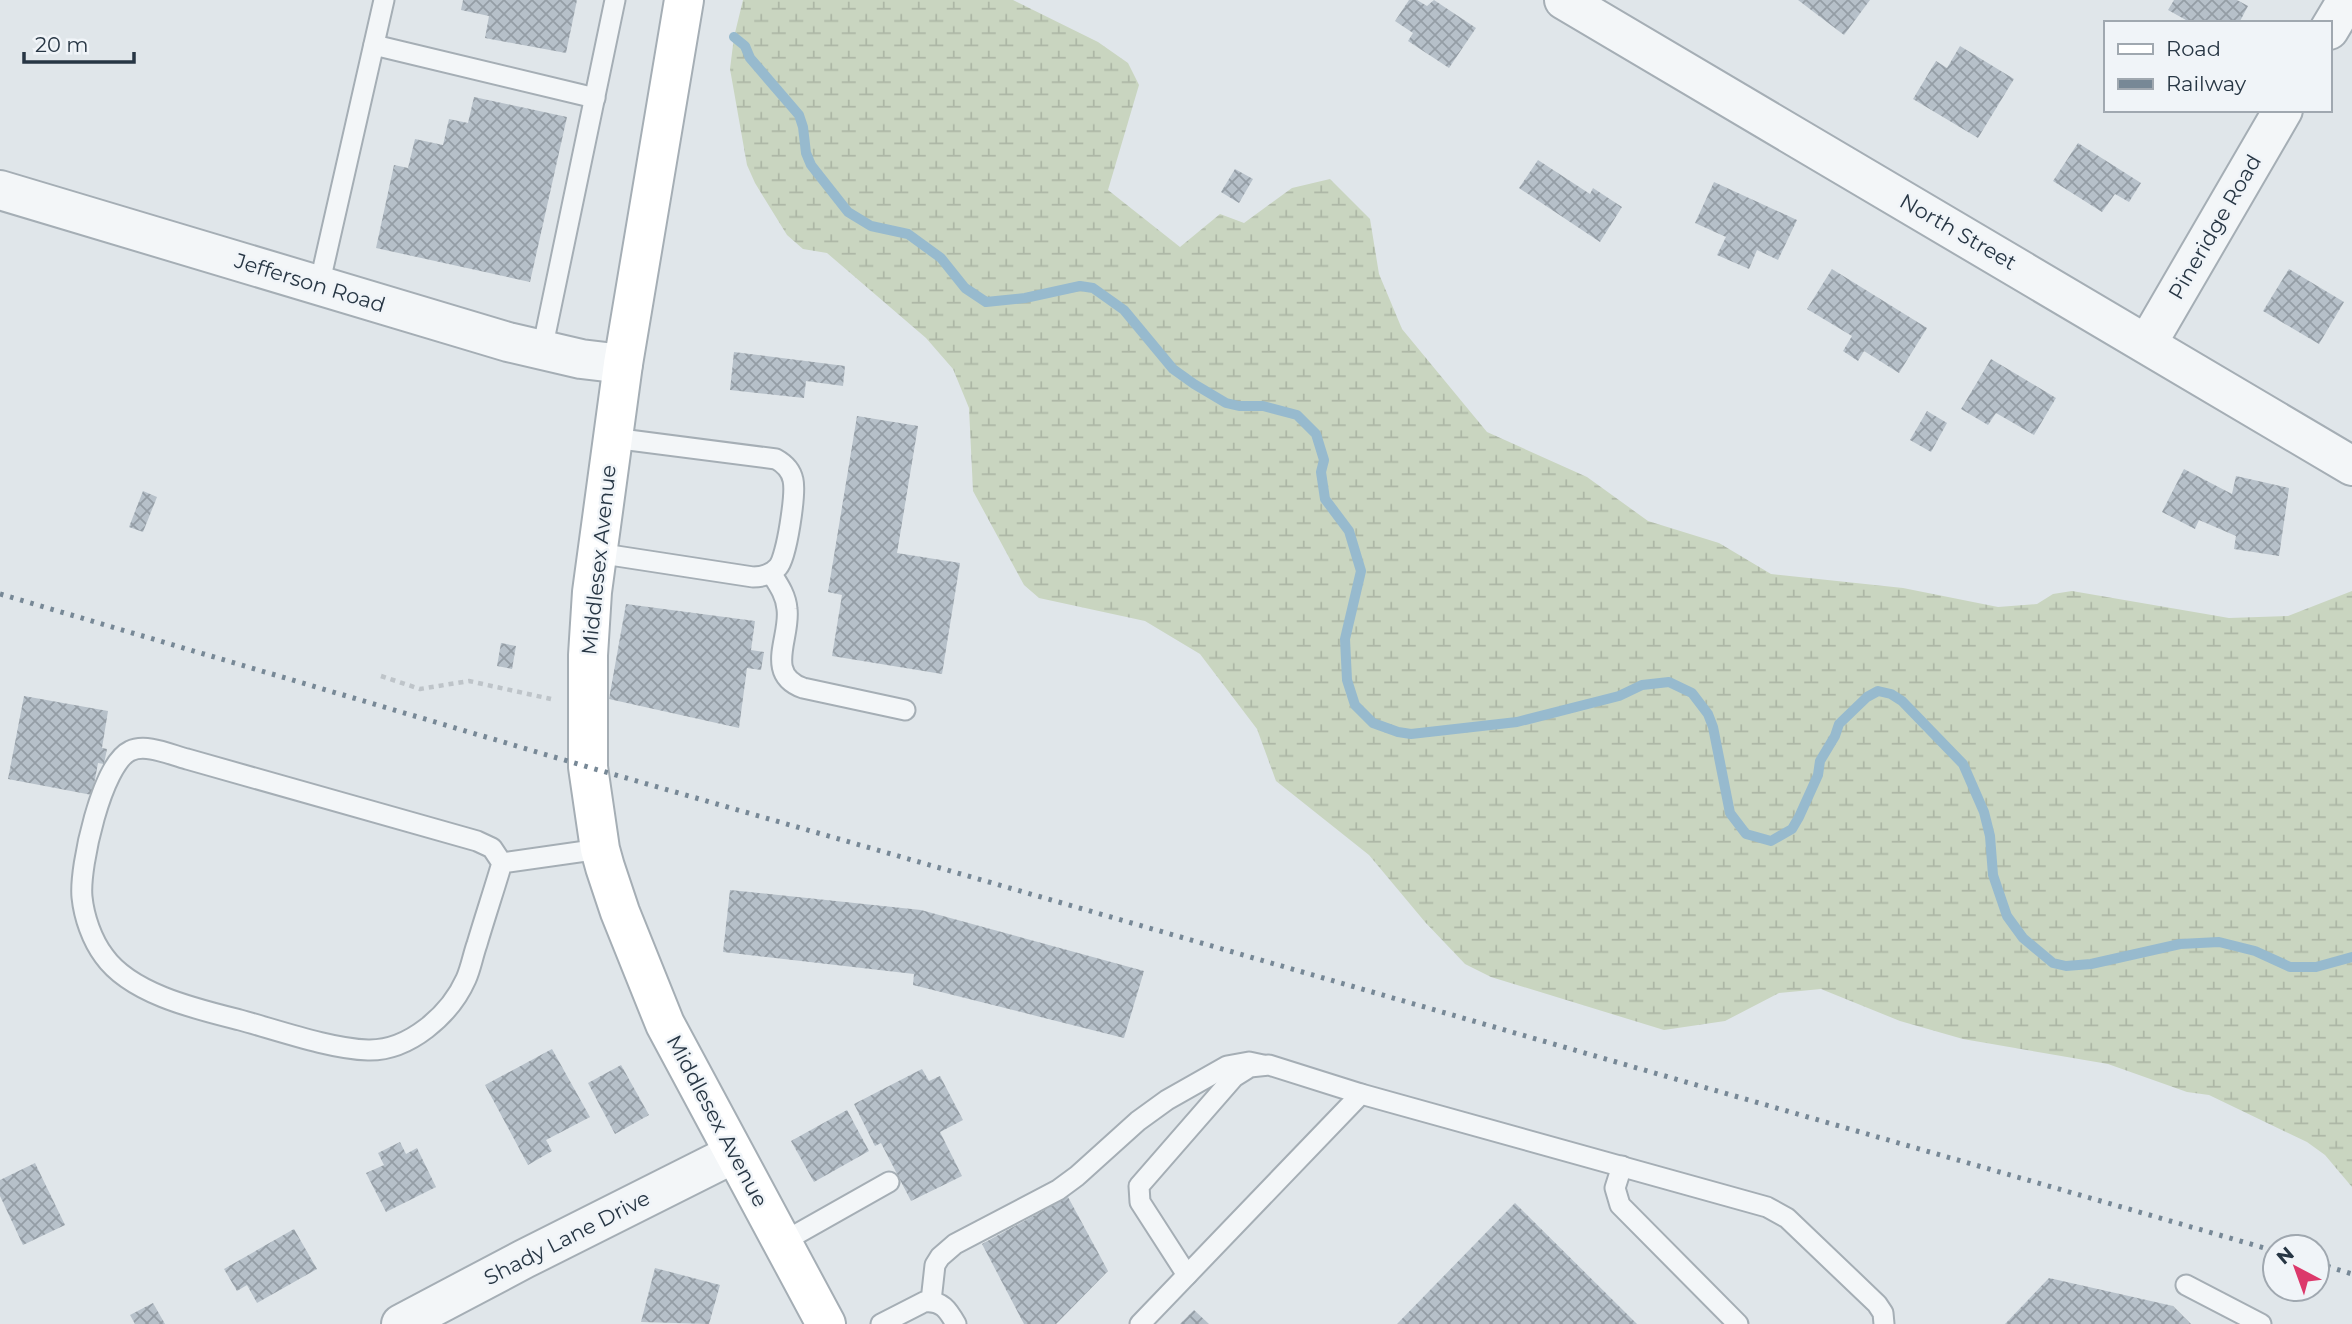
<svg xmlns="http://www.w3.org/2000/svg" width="2352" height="1324" viewBox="0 0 2352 1324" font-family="Montserrat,sans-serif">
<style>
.wetland{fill:url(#wetland-marsh)}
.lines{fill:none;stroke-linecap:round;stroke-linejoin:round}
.stream{stroke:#97bace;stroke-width:10}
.building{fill:url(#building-cross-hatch)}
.service-casing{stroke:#a5aeb5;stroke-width:23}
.minor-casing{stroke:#a5aeb5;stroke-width:42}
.secondary-casing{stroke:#a5aeb5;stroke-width:42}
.path{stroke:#bec4c9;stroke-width:4.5;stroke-dasharray:5 5;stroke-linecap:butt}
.service{stroke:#f3f6f8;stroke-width:19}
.minor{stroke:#f3f6f8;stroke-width:38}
.secondary{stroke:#fff;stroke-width:38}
.rail{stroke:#778896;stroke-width:5;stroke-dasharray:3.5 7;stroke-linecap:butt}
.labels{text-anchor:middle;stroke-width:5;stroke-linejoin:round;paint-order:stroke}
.street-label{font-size:21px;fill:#273644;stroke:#f0f4f8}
</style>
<defs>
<pattern id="wetland-marsh" width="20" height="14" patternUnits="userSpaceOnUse" patternTransform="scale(1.75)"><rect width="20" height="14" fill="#c9d5c0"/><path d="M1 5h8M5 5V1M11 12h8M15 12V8" fill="none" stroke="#adb7a6"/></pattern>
<pattern id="building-cross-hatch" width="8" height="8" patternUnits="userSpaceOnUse" patternTransform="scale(1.75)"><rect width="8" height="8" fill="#b6c0c9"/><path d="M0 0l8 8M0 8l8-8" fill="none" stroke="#949da5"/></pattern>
</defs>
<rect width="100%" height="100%" fill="#e0e6ea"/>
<polygon class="wetland" points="743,0 1013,0 1098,42 1128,63 1139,85 1108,190 1180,247 1220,214 1244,223 1292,188 1330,179 1370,219 1379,274 1402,329 1487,432 1587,477 1648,521 1719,543 1771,574 1903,588 1998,607 2037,604 2053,594 2072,591 2229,618 2288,616 2352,591 2352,1187 2325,1155 2307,1142 2209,1095 2187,1092 2108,1064 1963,1039 1900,1021 1821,989 1779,993 1725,1021 1664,1030 1491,977 1465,964 1425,922 1369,855 1276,781 1257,729 1200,654 1145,621 1039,598 1024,585 973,491 969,408 953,369 926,338 827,253 803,249 787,235 755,183 747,165 730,69 734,37"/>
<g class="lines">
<polyline class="stream" points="734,37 745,46 750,58 799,115 803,127 806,153 811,165 848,212 871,226 908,234 941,258 965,288 986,302 1025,298 1080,286 1093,288 1124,310 1173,369 1194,384 1226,403 1239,406 1263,406 1297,415 1316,434 1324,460 1321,472 1325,499 1349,531 1361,571 1345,639 1347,680 1355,705 1373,723 1398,732 1411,734 1517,722 1619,696 1642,685 1669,682 1692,693 1708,714 1713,727 1730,813 1746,834 1771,841 1792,829 1799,817 1818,775 1820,761 1835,736 1839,724 1867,697 1878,691 1891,694 1902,701 1963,764 1984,812 1990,836 1993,875 2007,916 2023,938 2053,963 2066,966 2091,964 2180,944 2219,942 2255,951 2290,967 2316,967 2352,957"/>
</g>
<g class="building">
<polygon points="463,0 577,0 566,53 485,38 489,16 461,10"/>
<polygon points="1409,0 1417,0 1427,6 1434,0 1476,28 1449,68 1408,41 1413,33 1395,21"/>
<polygon points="1798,0 1870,0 1844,35"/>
<polygon points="2174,0 2237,0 2248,6 2239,23 2184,23 2186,20 2168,10"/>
<polygon points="1960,46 2014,79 1978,138 1913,99 1936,61 1947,68"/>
<polygon points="474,97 567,117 530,282 376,248 394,165 408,168 415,139 443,145 449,119 468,123"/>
<polygon points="2078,143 2141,183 2129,202 2115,194 2102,212 2053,181"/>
<polygon points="1538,160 1590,194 1593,188 1622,207 1600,242 1519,188"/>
<polygon points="1235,169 1253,179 1239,203 1221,192"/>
<polygon points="1714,182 1797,220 1778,260 1757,250 1749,269 1717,255 1726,237 1695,223"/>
<polygon points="1832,269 1927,328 1899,373 1864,351 1858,361 1843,351 1852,336 1807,309"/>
<polygon points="2289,269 2344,302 2319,344 2263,311"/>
<polygon points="734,352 845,366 843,386 806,381 804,398 730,390"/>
<polygon points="1991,359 2056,398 2034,435 1996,413 1988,425 1961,409"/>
<polygon points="1927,411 1947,423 1931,452 1910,440"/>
<polygon points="857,416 918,426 897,553 960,563 942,674 832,656 842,595 828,592"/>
<polygon points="2184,469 2232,494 2236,476 2289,488 2279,556 2234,549 2236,536 2199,520 2195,529 2162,512"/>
<polygon points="143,491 157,497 143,532 129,527"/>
<polygon points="626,604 755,621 751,650 764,652 761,670 747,668 739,728 609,699"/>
<polygon points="501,643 516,646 512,669 497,666"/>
<polygon points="24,696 108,711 102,748 107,749 104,764 98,763 92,795 8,779"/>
<polygon points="730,890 921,910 1144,971 1124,1038 913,985 914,974 723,952"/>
<polygon points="552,1049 590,1117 546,1140 552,1151 528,1165 485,1085"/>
<polygon points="621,1065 649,1115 615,1134 588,1083"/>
<polygon points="922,1069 929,1081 940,1076 963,1120 940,1132 962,1176 911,1201 881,1143 875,1146 854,1104"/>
<polygon points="847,1110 869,1151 814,1182 791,1141"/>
<polygon points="400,1142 406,1154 417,1148 436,1187 386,1212 366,1173 384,1165 378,1153"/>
<polygon points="35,1163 65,1225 23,1245 0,1196 0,1180"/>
<polygon points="1068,1197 1108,1271 1056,1324 1024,1324 982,1244"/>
<polygon points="1515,1203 1637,1324 1397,1324"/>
<polygon points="294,1229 317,1269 257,1303 247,1285 237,1291 224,1269"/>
<polygon points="655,1268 720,1285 709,1324 641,1322"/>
<polygon points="2049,1278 2173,1306 2191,1324 2005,1324"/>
<polygon points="153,1303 165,1324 135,1324 130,1315"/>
<polygon points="1194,1310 1209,1324 1180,1324"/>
</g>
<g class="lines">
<defs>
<g id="service">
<polyline points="374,45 595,98"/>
<polyline points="319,286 384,0"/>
<polyline points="542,350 615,0"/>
<path d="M597,553L753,577C762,577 771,575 778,567C787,557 796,493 793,480C791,470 785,464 776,459L613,438"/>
<path d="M771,573C778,584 786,595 787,609C791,637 764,674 803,688L905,710"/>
<path d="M502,863C494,890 485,917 477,944C473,955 471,968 466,979C450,1015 409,1051 368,1050C331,1049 277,1030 240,1020C196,1009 131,994 104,956C92,940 84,917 82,897C79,867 102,764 130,751C146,743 171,755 187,759L477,841L492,848L502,863L600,849"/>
<polyline points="1622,1166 1615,1188 1620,1205 1738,1324"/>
<polyline points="781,1243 889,1182"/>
<polyline points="1187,1275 1140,1202 1139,1186 1234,1077 1250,1067 1269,1065 1361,1094"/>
<polyline points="2186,1285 2261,1324"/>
<polyline points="931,1301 935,1265 940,1257 955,1244 1058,1190 1077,1176 1138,1121 1167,1100 1227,1066 1249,1062 1263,1065"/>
<path d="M881,1324L924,1302C942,1300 948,1310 956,1324"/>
<polyline points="1140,1324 1361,1094 1767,1207 1787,1218 1877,1304 1883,1313 1884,1324"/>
</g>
<g id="minor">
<polyline points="1564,0 2352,466"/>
<polyline points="2329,30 2347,0"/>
<polyline points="0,190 508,342 581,359 623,364"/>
<polyline points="2147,344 2283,110"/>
<polyline points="401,1324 524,1259 733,1154"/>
</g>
<polyline id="secondary" points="684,0 623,364 592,592 588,655 588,767 600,849 605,867 620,912 665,1024 826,1324"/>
</defs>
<use href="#service" class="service-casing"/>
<use href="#minor" class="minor-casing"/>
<use href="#secondary" class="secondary-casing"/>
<polyline class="path" points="381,676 420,689 469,681 551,699"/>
<use href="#service" class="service"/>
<use href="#minor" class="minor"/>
<use href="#secondary" class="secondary"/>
<g class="rail">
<polyline points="0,594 588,767 2275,1251"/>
<polyline points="2317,1263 2352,1274"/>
</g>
</g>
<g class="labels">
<g class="street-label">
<text transform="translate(2215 227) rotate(-60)" y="7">Pineridge Road</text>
<text transform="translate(1958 232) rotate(30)" y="7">North Street</text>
<text transform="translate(310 283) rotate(17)" y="7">Jefferson Road</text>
<text transform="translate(599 560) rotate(-84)" y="7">Middlesex Avenue</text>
<text transform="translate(717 1121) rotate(62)" y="7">Middlesex Avenue</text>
<text transform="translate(567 1238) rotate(-27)" y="7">Shady Lane Drive</text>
</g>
</g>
<rect x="2104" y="21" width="228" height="91" fill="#f0f4f8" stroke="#a0a8b0" stroke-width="2"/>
<rect x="2118" y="44" width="35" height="10" fill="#ffffff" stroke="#a0a8b0" stroke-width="2"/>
<text x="2166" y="56" font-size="21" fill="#273644">Road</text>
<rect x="2118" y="79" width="35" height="10" fill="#778896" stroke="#a0a8b0" stroke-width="2"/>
<text x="2166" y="91" font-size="21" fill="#273644">Railway</text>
<g transform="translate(2296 1268) rotate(319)"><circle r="33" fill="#f0f4f8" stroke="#a0a8b0" stroke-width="2"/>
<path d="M0-5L12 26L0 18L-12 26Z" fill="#dc386b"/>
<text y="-10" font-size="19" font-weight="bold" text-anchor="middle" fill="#273644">N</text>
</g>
<path d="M24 52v10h110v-10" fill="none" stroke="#273644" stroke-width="3.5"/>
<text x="35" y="52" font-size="21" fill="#273644" stroke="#f0f4f8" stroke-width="5" paint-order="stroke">20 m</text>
</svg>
